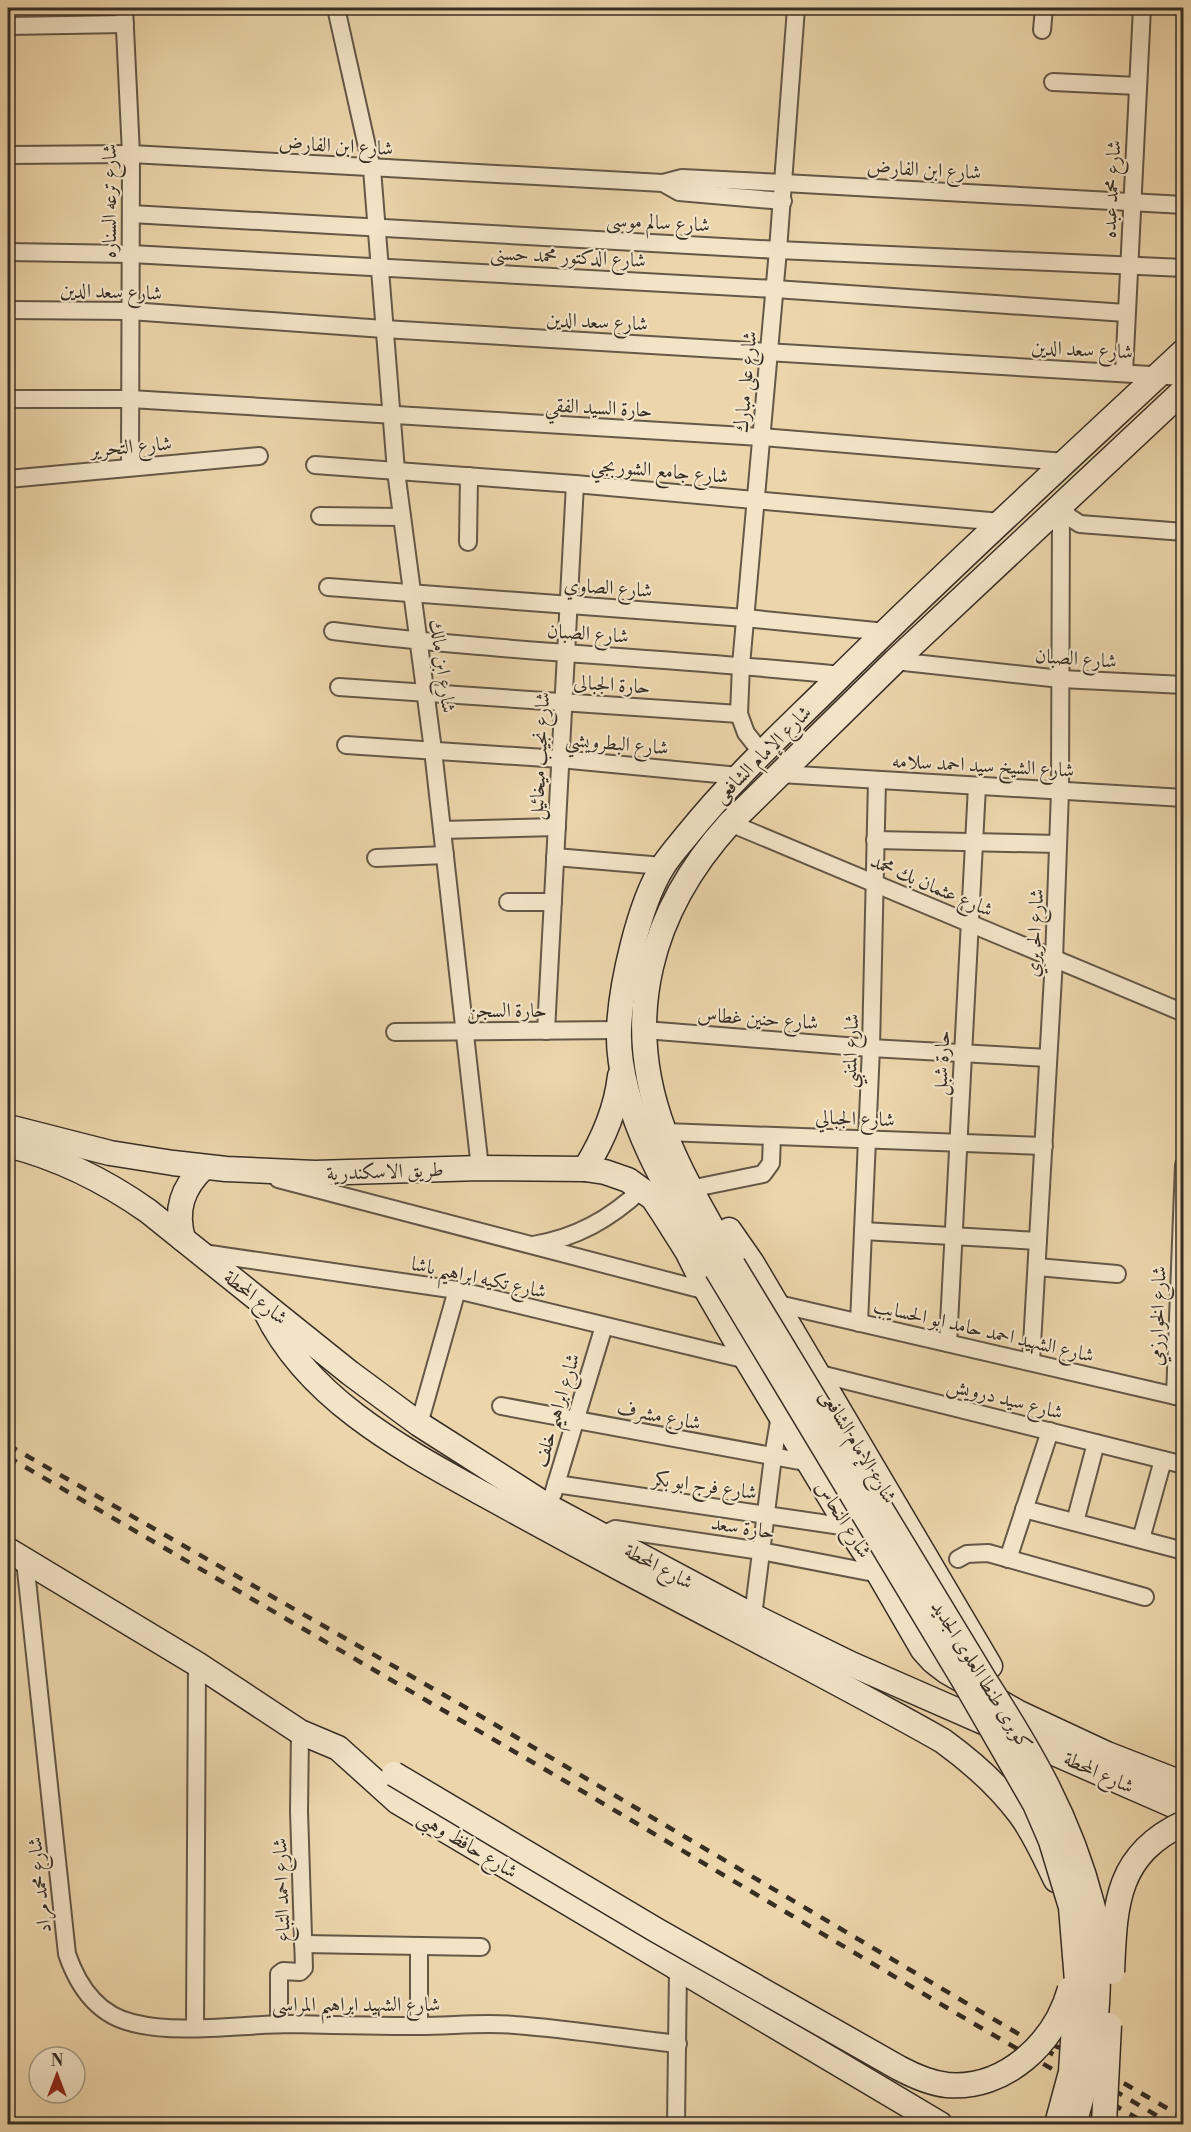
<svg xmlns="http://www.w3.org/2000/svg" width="1191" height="2132" viewBox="0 0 1191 2132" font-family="'Libre Bodoni',Amiri,serif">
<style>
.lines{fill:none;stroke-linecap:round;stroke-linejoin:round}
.street-casing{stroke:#645846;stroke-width:20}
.secondary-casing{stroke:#372e24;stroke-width:27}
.street{stroke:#f3e4c8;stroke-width:16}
.secondary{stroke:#f3e4c8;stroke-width:24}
.rail{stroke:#372e24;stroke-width:4.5;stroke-dasharray:10 10;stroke-linecap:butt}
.secondary-bridge-casing{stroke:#372e24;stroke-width:27;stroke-linecap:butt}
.secondary-bridge{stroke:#f3e4c8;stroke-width:24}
.labels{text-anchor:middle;stroke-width:4.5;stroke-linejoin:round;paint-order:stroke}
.street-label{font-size:20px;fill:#372e24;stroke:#f3e4c8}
</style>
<rect width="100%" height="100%" fill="#ecd5ab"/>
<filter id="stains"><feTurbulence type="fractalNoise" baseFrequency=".00333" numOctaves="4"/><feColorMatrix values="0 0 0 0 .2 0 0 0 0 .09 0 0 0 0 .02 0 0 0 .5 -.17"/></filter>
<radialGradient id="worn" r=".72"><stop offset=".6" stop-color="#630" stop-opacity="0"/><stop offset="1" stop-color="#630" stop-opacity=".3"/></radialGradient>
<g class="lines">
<defs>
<g id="street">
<polyline points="124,8 131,154 130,467"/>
<polyline points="336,8 372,169 396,471 433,750 480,1168"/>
<polyline points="8,26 125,24"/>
<polyline points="1042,30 1044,8"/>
<polyline points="1053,82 1138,86"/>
<polyline points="8,155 131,154 663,183 682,178 784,183 1184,205"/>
<polyline points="663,183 679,192 783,201"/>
<polyline points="131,214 778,250 1184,268"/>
<polyline points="8,252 131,254 775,289 1126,313"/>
<polyline points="8,310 130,311 384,329 1184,377"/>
<polyline points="1124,373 1142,8"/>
<polyline points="8,399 130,399 761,437 1065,462"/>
<polyline points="315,465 575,484 1001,522"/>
<polyline points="8,479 259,456"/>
<polyline points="1061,505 1069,517 1080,524 1184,532"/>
<polyline points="320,516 402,517"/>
<polyline points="468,542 469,476"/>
<polyline points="328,587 745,618 886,632"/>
<path d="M333,631C501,652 672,658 841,675"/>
<polyline points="895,661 1061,679 1184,685"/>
<polyline points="339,687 739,714"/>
<polyline points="346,745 560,759 739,776"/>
<polyline points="762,753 746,733 739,714 741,665 778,250 796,8"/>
<polyline points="780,774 1184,798"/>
<polyline points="730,823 1184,1013"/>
<polyline points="442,830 557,827"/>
<polyline points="875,840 1058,844"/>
<polyline points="555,857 663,866"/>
<polyline points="376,858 445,855"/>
<polyline points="508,902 553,902"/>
<polyline points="645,1030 871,1048 1048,1058"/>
<polyline points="546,1031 575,484"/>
<polyline points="395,1032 619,1030"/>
<polyline points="665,1132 1044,1146"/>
<polyline points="278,1179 707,1291"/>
<polyline points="690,1189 763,1174 771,1163 772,1136"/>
<polyline points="863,1231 1038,1241"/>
<path d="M533,1245C576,1238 610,1219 642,1189"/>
<polyline points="203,1253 457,1290 747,1360"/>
<polyline points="1037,1267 1117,1274"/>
<polyline points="774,1303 1184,1398"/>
<polyline points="859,1323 871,1048 877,780"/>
<polyline points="948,1343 977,786"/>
<polyline points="1031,1362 1054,959 1060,791 1061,505"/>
<polyline points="816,1373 1184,1465"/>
<polyline points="1175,1396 1184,1165"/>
<polyline points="501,1406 810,1463"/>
<polyline points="419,1424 457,1290"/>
<polyline points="556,1484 848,1527"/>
<polyline points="553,1494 604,1326"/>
<polyline points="1024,1509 1184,1551"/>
<polyline points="1075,1522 1096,1443"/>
<polyline points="600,1536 615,1529 761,1551 879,1574"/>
<polyline points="1141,1539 1163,1460"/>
<polyline points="958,1559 967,1554 988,1553 1145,1597"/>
<polyline points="1008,1559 1050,1431"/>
<path d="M25,1561L67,1954C78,1986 98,2015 133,2023C179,2035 243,2024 292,2024C334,2025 377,2026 419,2026C451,2026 484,2022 515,2025C569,2029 624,2038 678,2044"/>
<polyline points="753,1616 773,1457 780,1415"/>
<polyline points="303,1944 481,1947"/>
<polyline points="279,2024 279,1974 283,1971 300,1972 304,1968 299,1811 300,1732"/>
<polyline points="419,2026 419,1948"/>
<polyline points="195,2028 197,1664"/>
<polyline points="676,2124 678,1969"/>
</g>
<g id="secondary">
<polyline points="8,1127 110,1153 173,1163 226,1169 315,1173 480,1168 585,1169 605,1172 628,1180 653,1198 663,1213 687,1251 707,1291 747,1360 848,1527 879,1574 923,1650 933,1661 946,1671 1017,1712 1107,1754 1184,1784"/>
<path d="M8,1145C60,1158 104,1180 148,1211L350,1373L419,1424L549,1507L753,1616L851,1664L1184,1810"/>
<path d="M585,1169C603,1140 616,1111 620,1076"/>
<polyline points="729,1230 752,1263 990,1666"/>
<path d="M183,1239C175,1210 182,1188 204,1167"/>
<path d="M733,1265C709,1222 682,1178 664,1131C621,1017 650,911 730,823L895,661L1184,390"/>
<path d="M717,1270C674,1203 616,1111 619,1029C621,984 639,904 663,866C670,855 680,844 688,834C729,783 776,739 822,694C940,577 1063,464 1184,351"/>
<path d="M265,1310C308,1400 404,1450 487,1496C534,1522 580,1547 627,1572C732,1628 839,1682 943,1741C972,1762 998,1785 1020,1814C1035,1834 1045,1858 1056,1880"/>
<polyline points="8,1550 197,1664 300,1732 338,1748 398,1802 940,2124"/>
</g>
</defs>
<use href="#street" class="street-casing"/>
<use href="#secondary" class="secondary-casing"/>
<use href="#street" class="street"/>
<use href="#secondary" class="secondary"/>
<g class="rail">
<polyline points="8,1445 472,1711 1171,2124"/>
<polyline points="8,1457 582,1791 971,2022 1147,2124"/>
<polyline points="1035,2038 1068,2051 1184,2118"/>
</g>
<defs>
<g id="secondary-bridge">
<path d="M733,1265L984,1679C1031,1752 1070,1818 1092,1904C1095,1914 1095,1925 1096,1936C1102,1999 1093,2063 1074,2124"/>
<polyline points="717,1270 963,1679 1035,1804 1051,1841 1071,1907 1077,1981 1071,2072 1057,2124"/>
<path d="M394,1774L656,1930L899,2068C914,2076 929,2083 947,2085C1005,2090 1055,2043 1070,1989"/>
<path d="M1112,1972C1115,1906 1115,1855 1184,1823"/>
<polyline points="1104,2124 1109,2025"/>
</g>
</defs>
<use href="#secondary-bridge" class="secondary-bridge-casing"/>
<use href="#secondary-bridge" class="secondary-bridge"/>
</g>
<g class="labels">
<g class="street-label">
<text transform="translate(336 145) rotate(3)" y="7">شارع ابن الفارض</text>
<text transform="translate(924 169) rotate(3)" y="7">شارع ابن الفارض</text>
<text transform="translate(1111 189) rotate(-87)" y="7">شارع محمد عبده</text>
<text transform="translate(109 201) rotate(-90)" y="7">شارع ترعه السناره</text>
<text transform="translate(658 222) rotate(3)" y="7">شارع سالم موسى</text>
<text transform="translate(568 256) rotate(3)" y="7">شارع الدكتور محمد حسنى</text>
<text transform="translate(111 291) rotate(2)" y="7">شارع سعد الدين</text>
<text transform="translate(597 321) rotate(3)" y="7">شارع سعد الدين</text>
<text transform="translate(1082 349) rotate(3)" y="7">شارع سعد الدين</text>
<text transform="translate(745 382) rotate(-85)" y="7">شارع على مبارك</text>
<text transform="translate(599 407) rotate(3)" y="7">حارة السيد الفقي</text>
<text transform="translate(131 446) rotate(-5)" y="7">شارع التحرير</text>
<text transform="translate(660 470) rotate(5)" y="7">شارع جامع الشوربجي</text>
<text transform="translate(608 587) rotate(4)" y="7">شارع الصاوي</text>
<text transform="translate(588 633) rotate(4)" y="7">شارع الصبان</text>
<text transform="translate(1076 658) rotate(4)" y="7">شارع الصبان</text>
<text transform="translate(443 666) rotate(82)" y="7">شارع ابن مالك</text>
<text transform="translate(612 684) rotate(4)" y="7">حارة الجبالى</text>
<text transform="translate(617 743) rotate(5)" y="7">شارع البطرويشي</text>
<text transform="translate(762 754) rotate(-45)" y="7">شارع الإمام الشافعى</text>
<text transform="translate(539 756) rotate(-87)" y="7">شارع نجيب ميخائيل</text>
<text transform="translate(983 765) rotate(3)" y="7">شارع الشيخ سيد احمد سلامه</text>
<text transform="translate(932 885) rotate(23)" y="7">شارع عثمان بك محمد</text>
<text transform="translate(1034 933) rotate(-87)" y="7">شارع الحريري</text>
<text x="507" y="1017">حارة السجن</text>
<text transform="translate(758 1018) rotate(4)" y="7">شارع حنين غطاس</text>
<text transform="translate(850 1051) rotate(-88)" y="7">شارع المتنبي</text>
<text transform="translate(941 1063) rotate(-87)" y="7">حارة شبل</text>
<text transform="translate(855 1118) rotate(2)" y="7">شارع الجبالي</text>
<text transform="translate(385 1171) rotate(-2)" y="7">طريق الاسكندرية</text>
<text transform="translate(479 1277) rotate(12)" y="7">شارع تكيه ابراهيم باشا</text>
<text transform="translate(256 1297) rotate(38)" y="7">شارع المحطة</text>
<text transform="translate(1157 1316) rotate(-88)" y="7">شارع الخوارزمي</text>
<text transform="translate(984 1330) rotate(13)" y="7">شارع الشهيد احمد حامد ابو الحسايب</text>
<text transform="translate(1005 1398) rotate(14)" y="7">شارع سيد درويش</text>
<text transform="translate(556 1410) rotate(-73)" y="7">شارع ابراهيم خلف</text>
<text transform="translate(659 1415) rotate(11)" y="7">شارع مشرف</text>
<text transform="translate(859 1446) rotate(59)" y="7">شارع الإمام الشافعى</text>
<text transform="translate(705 1485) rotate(8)" y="7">شارع فرج ابو بكر</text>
<text transform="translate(844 1519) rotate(58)" y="7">شارع النحاس</text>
<text transform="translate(743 1527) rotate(9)" y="7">حارة سعد</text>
<text transform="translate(659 1566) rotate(28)" y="7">شارع المحطة</text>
<text transform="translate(982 1675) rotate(58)" y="7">كوبرى طنطا العلوى الجديد</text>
<text transform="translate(1099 1772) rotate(24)" y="7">شارع المحطة</text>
<text transform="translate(468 1844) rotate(31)" y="7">شارع حافظ وهبى</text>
<text transform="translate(39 1885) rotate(-96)" y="7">شارع محمد مراد</text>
<text transform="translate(281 1890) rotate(-92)" y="7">شارع احمد التباع</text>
<text x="356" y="2011">شارع الشهيد ابراهيم المراسى</text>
</g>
</g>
<rect width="1191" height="2132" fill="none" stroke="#ecd5ab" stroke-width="30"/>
<rect x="9" y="9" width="1173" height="2114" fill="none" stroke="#372e24" stroke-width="3"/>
<rect x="15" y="15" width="1161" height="2102" fill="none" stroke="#372e24" stroke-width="1.5"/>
<g transform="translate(57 2075)"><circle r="28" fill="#f3e4c8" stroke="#a89b86" stroke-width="1.5"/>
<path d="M0-4.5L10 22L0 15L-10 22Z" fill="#8f2418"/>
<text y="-9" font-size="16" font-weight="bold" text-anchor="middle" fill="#372e24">N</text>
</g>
<rect width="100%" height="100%" filter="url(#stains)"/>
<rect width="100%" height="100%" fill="url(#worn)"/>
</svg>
